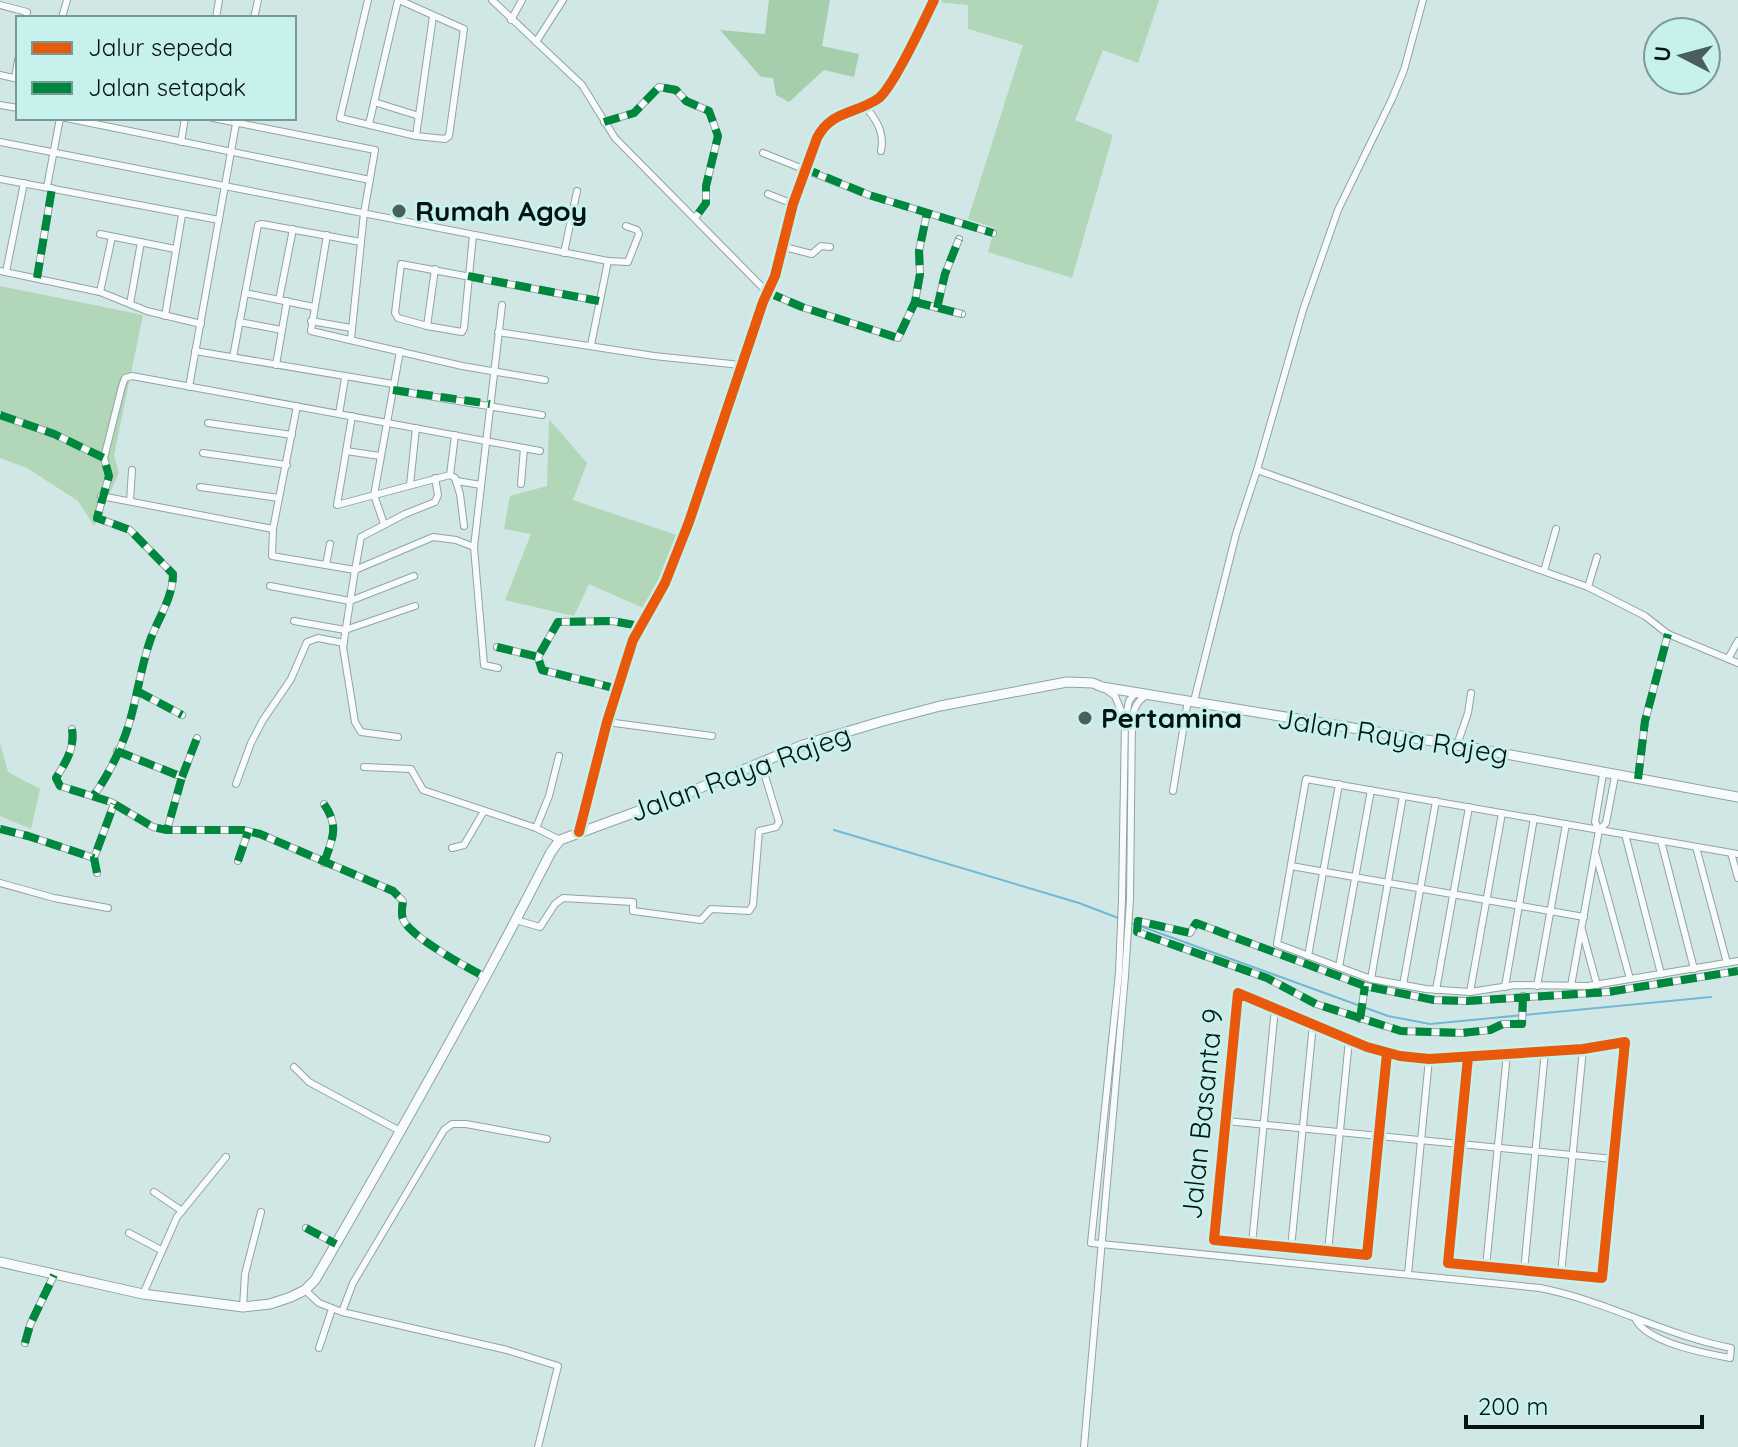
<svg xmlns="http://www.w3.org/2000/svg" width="1738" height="1447" viewBox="0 0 1738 1447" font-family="Quicksand,sans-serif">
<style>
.green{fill:#b1d6b8}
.forest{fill:#a5cfac}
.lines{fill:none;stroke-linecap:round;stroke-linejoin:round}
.stream{stroke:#72b7d5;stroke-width:2}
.street-casing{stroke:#92a3a1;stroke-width:8}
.secondary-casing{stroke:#92a3a1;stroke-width:11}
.street{stroke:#f8fbfb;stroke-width:6}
.secondary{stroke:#f8fbfb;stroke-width:9}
.quiet{stroke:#00873e;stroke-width:8;stroke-dasharray:16 8;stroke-linecap:butt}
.cycleway-casing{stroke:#c7f1ec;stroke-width:15}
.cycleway{stroke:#e8590c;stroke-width:10}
.poi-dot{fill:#4c5e5c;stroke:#c7f1ec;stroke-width:3}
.labels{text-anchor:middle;stroke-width:6;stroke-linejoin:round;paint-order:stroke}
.poi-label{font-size:28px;font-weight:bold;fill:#051413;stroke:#c7f1ec;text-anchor:start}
.street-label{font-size:28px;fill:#051413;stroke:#c7f1ec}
</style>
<rect width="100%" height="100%" fill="#d1e7e5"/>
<g class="green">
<polygon points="939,0 1159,0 1138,63 1103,50 1075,120 1113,135 1072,278 988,252 995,228 968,219 1023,45 968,29 968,5 938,2"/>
<polygon points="0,286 143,315 114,455 119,473 94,526 78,501 27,468 0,458"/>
<polygon points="549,419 587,463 573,500 685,538 652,612 589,584 574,616 505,600 531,534 504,529 510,496 547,486"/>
<polygon points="0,743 8,772 40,789 31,829 0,816"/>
</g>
<polygon class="forest" points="769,0 830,0 822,46 859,54 854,77 824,70 789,102 776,95 773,78 761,77 720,30 765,34"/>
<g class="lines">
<g class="stream">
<polyline points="834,830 1079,903 1134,924"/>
<polyline points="1140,926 1388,1016 1430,1024 1711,997"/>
</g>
<defs>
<g id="street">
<polyline points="368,0 340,118 416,136 445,139 449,136 464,29 399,0"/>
<polyline points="492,0 582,85 615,138 767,292 802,307 898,338 915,302 920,274 919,251 927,213"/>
<polyline points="0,5 27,12 26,18"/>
<polyline points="63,14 67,0"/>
<polyline points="216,18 219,0"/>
<polyline points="254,18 258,0"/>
<polyline points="511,20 522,0"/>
<polyline points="536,42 563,0"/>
<polyline points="0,75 18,79"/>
<polyline points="15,78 18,60"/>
<polyline points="374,102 419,116"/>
<polyline points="0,105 18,108"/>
<path d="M864,105C876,119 885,132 881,151"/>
<polyline points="66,118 370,180"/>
<polyline points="213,118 375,150 364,213 351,339"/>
<polyline points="604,122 634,113 659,87 676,90 686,101 709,111 718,136 706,186 706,203 695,218"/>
<polyline points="369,124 398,0"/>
<polyline points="416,136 433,16"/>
<polyline points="0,142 608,261 591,345"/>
<polyline points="181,142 185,118"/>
<polyline points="763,153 869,195 993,233"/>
<polyline points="0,179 219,220"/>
<polyline points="47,187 60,118"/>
<polyline points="768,194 793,204"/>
<polyline points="100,234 175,249"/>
<polyline points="327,235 311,331 462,366 545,380"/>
<polyline points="473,235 464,328 462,332 427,326 398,318 395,313 401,264 599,301"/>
<polyline points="784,247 812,254 821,246 830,247"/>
<polyline points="564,253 577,191"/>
<polyline points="608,261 628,262 639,234 637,230 626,226"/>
<polyline points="0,271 100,292 147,311 201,324"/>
<polyline points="6,272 24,183"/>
<polyline points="37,278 52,188"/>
<polyline points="100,292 112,237"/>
<polyline points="245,293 314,307"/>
<polyline points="279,300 293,229"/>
<polyline points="915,302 962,314"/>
<polyline points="130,304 141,242"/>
<polyline points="937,308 945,274 959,239"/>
<polyline points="165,316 182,215"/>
<polyline points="311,321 351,328"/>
<polyline points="239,322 282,330"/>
<polyline points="427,326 435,269"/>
<polyline points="498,332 654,356 741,365"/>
<polyline points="195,351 393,384"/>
<polyline points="233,357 258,225 262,224 361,242"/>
<polyline points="276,365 287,301"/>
<polyline points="189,387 237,118"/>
<polyline points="393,390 542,415"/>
<polyline points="297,406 273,529 272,556 355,570 343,647 355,722 361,732 398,737"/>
<polyline points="339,414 345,378"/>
<path d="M0,415L54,434L104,458L109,476L97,518L130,530L173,574C173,597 159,617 151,638C142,663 138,691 131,717C124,743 110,773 94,795"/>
<polyline points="352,416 337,505 450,475 455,478 460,494 464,526"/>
<polyline points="208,423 292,435"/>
<polyline points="346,451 380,456"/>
<polyline points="203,453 287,465"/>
<polyline points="104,458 122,386 125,378 132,376 540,451"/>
<polyline points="1257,470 1588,587"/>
<polyline points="450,475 455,435"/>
<polyline points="457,481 481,485"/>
<polyline points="521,484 524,448"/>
<polyline points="410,485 416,428"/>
<polyline points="200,487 279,498"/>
<polyline points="101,496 273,529"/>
<polyline points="130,501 132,470"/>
<polyline points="384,524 374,495 400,351"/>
<polyline points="1597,557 1588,587 1645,616 1668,634 1738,663"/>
<polyline points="326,565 330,544"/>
<polyline points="355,570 361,537 405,514 435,502 438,495 435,478"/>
<polyline points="355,570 433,537 456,540 474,547"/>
<polyline points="1544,571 1556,529"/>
<polyline points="270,586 350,601 414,576"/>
<polyline points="294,621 345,630 415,606"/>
<polyline points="497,647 538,657"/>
<polyline points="1728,659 1738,641"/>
<polyline points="498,668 484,665 474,547 502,305"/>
<polyline points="1104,688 1115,696 1124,718"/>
<polyline points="618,689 542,670 538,657 558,622 612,621 640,626"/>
<polyline points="137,691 182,715"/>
<path d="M1136,692L1129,701L1125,721L1122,899L1119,973L1091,1243L1540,1288C1607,1301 1664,1335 1731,1348L1730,1358C1704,1353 1649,1343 1636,1320"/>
<polyline points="1194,701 1236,534 1257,470 1303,310 1338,210 1392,99 1404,70 1423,0"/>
<polyline points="607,722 712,736"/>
<path d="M72,729C75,748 66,762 56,778L60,786L111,802L153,827L167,830H243L260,834L393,891L403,901C402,907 401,914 403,919C409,936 468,968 485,977"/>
<polyline points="1457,745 1468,713 1471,693"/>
<polyline points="117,751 182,777 167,830"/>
<polyline points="364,767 411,769 423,790 536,828 560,840"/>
<polyline points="182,777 197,738"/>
<polyline points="1638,779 1645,721 1668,634"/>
<polyline points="236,784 251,743 263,720 291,679 307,642 318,638 344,643"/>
<polyline points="1173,791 1188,700"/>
<polyline points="536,828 549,796 559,756"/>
<polyline points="0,829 28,836 94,858"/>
<polyline points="1599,830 1595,822 1603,774"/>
<path d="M579,832L607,722L633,640L665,583L689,522L763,302L775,276L793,204L817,138C831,110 857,114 879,98C894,86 924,21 934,0"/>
<polyline points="1625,834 1661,974"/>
<polyline points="1661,841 1694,969"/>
<polyline points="1696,847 1727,963"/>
<polyline points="452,848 464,845 484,811"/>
<polyline points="1731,853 1738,878"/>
<polyline points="1738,854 1306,779 1277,944 1371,979 1426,989 1470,992 1515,985 1588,986 1738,961"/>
<polyline points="1596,855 1630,979"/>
<polyline points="238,861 248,832"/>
<path d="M324,863C332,839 340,827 324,804"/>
<polyline points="1291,866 1584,917"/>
<polyline points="97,873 94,858 114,804"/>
<polyline points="0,883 54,898 108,908"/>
<polyline points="516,920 540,927 555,904 563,898 633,902 633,911 701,920 711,909 749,911 753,905 759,831 776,827 779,822 761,763"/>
<polyline points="1582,930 1597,985"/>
<polyline points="1308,956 1339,784"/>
<polyline points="1339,967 1371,790"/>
<polyline points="1371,979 1403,796"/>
<polyline points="1403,985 1436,801"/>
<polyline points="1537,986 1566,824"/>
<polyline points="1571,986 1599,830 1606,823 1615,776"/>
<polyline points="1505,987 1534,818"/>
<polyline points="1436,990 1469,807"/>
<polyline points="1470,992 1502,813"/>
<polyline points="1523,996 1522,1024 1503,1024 1490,1030 1462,1033 1401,1031 1316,1004 1267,978 1137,932 1138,921 1190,933 1196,923 1365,986 1434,1000 1467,1001 1608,992 1738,971"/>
<polyline points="1360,1019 1365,986"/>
<polyline points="1387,1053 1367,1255 1214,1240 1238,993 1367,1047 1400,1056 1429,1059 1583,1049 1625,1042 1602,1278 1448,1263 1468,1057"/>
<polyline points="294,1067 309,1082 400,1131"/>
<polyline points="1226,1121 1613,1159"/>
<polyline points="154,1192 182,1211"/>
<polyline points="306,1228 336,1244"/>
<polyline points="129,1233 161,1250"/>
<polyline points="1252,1244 1275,1008"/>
<polyline points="1291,1248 1313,1024"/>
<polyline points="1328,1251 1349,1040"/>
<polyline points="1486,1267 1507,1054"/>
<polyline points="1524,1271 1545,1051"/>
<polyline points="1408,1274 1429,1059"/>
<polyline points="1561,1274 1583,1049"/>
<polyline points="305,1290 319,1303 342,1312 507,1350 558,1366 538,1447"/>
<polyline points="143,1294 177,1217 226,1157"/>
<polyline points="243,1307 245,1274 261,1212"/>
<polyline points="342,1312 353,1283 444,1130 452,1124 466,1124 547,1139"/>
<polyline points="25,1343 30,1325 54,1275"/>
<polyline points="319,1348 332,1309"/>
<path d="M1084,1447L1125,976L1130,899L1132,719C1134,708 1137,701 1147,695"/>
</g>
<path id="secondary" d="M0,1262L143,1294L243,1307L270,1304L291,1297L305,1290L315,1280C397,1139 477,997 551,852L560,840L690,792L803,745L883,721L940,706L1067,682L1093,683L1102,687L1457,745L1738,797"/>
</defs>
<use href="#street" class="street-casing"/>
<use href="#secondary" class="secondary-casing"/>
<use href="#street" class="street"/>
<use href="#secondary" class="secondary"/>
<g class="quiet">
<polyline points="604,122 634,113 659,87 676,90 686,101 709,111 718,136 706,186 706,203 695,218"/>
<polyline points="804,168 869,195 993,233"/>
<polyline points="468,276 599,301"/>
<polyline points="37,278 52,188"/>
<polyline points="767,292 802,307 898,338 915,302 920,274 919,251 927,213"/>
<polyline points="915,302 962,314"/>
<polyline points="937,308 945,274 959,239"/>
<polyline points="393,390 490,404"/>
<path d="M0,415L54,434L104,458L109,476L97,518L130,530L173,574C173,597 159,617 151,638C142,663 138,691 131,717C124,743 110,773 94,795"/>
<polyline points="497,647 538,657"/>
<polyline points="618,689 542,670 538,657 558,622 612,621 640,626"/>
<polyline points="137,691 182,715"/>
<path d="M72,729C75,748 66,762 56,778L60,786L111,802L153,827L167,830H243L260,834L393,891L403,901C402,907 401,914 403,919C409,936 468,968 485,977"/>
<polyline points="117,751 182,777 167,830"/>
<polyline points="182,777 197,738"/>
<polyline points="1638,779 1645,721 1668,634"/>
<polyline points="0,829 28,836 94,858"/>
<polyline points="238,861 248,832"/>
<path d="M324,863C332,839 340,827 324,804"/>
<polyline points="97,873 94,858 114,804"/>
<polyline points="1523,996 1522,1024 1503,1024 1490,1030 1462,1033 1401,1031 1316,1004 1267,978 1137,932 1138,921 1190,933 1196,923 1365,986 1434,1000 1467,1001 1608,992 1738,971"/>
<polyline points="1360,1019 1365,986"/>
<polyline points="306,1228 336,1244"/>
<polyline points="25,1343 30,1325 54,1275"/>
</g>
<defs>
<g id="cycleway">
<path d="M579,832L607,722L633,640L665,583L689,522L763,302L775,276L793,204L817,138C831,110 857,114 879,98C894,86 924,21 934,0"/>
<polyline points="1387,1053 1367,1255 1214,1240 1238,993 1367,1047 1400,1056 1429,1059 1583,1049 1625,1042 1602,1278 1448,1263 1468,1057"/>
</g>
</defs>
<use href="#cycleway" class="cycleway-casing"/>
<use href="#cycleway" class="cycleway"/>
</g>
<g class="poi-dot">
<circle cx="399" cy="211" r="8"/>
<circle cx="1085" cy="718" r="8"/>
</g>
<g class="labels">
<g class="poi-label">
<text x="415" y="221">Rumah Agoy</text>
<text x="1101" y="728">Pertamina</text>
</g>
<g class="street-label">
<text transform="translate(1393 736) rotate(9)" y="10">Jalan Raya Rajeg</text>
<text transform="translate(740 773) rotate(-20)" y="10">Jalan Raya Rajeg</text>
<text transform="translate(1202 1114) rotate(-84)" y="10">Jalan Basanta 9</text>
</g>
</g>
<rect x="16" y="16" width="280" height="104" fill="#c7f1ec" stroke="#799995" stroke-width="2"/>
<rect x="32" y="42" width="40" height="12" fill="#e8590c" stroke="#799995" stroke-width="2"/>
<text x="88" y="56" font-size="24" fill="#051413">Jalur sepeda</text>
<rect x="32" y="82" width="40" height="12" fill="#00873e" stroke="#799995" stroke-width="2"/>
<text x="88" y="96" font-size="24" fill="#051413">Jalan setapak</text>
<g transform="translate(1682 56) rotate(276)"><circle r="38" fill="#c7f1ec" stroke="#799995" stroke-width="2"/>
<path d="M0-6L14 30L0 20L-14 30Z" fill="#4c5e5c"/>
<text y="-12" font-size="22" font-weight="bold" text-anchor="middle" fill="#051413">U</text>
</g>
<path d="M1466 1415v12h236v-12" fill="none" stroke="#051413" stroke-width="4"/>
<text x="1478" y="1415" font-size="24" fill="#051413" stroke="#c7f1ec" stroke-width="6" paint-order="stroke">200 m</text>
</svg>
